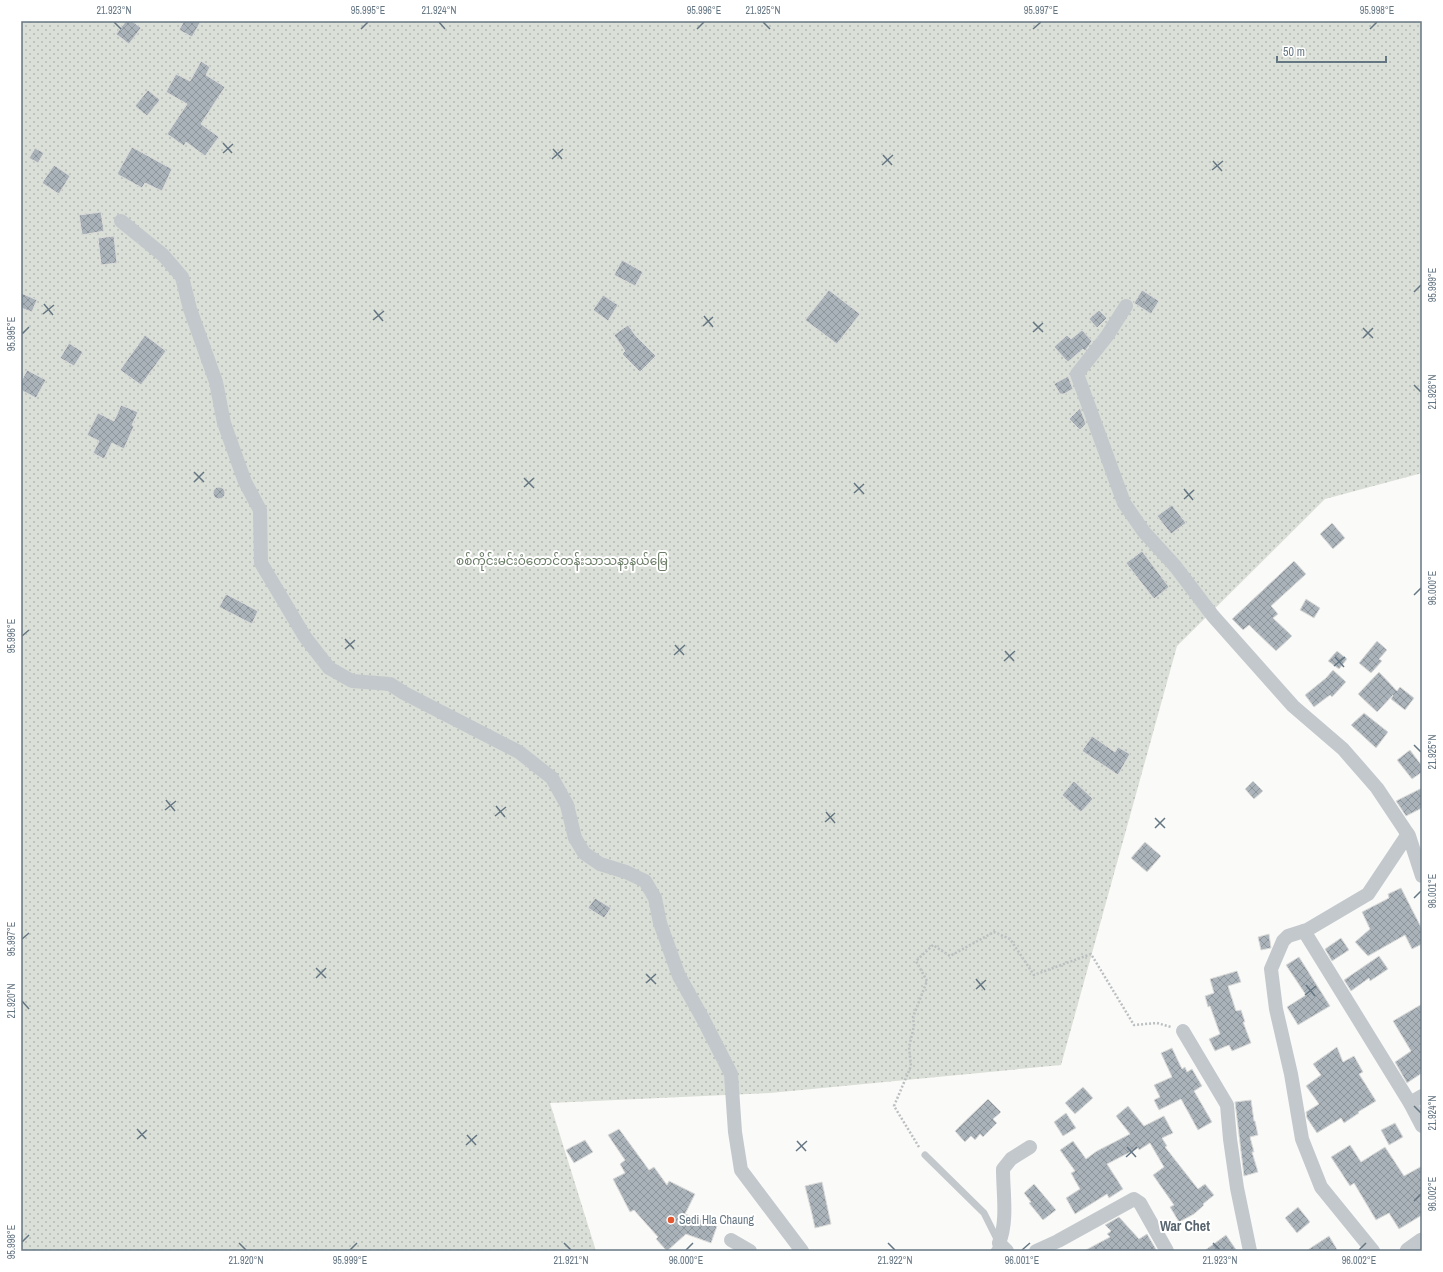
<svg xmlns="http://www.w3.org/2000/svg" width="1443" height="1272" viewBox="0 0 1443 1272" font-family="'Archivo Narrow','Noto Sans Myanmar',sans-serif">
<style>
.green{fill:url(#green-dots)}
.building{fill:url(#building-cross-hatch);stroke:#dcdcda}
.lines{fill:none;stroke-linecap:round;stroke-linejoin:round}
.path{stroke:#bbbfc2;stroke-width:2.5;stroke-dasharray:2 2;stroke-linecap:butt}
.service{stroke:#c3c8cc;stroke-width:7}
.minor{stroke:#c3c8cc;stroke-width:14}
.tertiary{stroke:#c3c8cc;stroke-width:17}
.ticks{fill:none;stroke:#657683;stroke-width:1.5}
.poi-dot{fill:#e4572e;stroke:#fff;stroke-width:1.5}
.labels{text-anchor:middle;stroke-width:4;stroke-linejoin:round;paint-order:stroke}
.park-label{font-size:12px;fill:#687a64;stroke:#fff}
.poi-label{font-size:12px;fill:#657683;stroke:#fff;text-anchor:start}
.quarter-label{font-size:14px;font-weight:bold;fill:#57646e;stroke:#fff}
.neatline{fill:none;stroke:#657683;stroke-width:1.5}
.ticks-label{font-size:10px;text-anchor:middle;fill:#657683}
</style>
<defs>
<pattern id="green-dots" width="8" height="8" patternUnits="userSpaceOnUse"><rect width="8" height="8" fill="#dadfd7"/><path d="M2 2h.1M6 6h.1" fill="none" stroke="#b4b9b4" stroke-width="1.8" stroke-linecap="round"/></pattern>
<pattern id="building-cross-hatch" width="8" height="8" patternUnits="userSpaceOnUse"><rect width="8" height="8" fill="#aab3b9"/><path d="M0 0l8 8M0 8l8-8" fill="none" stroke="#8e969c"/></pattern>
</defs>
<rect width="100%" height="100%" fill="#fafaf8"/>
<polygon class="green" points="21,21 1422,21 1422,473 1325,499 1177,646 1061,1065 770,1093 550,1103 596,1251 21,1251"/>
<g class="building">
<polygon points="126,21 132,21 141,28 129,44 116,34"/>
<polygon points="184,21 201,21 192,37 179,30"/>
<polygon points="201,61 210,67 206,75 225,87 201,124 219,137 205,156 186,142 184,146 167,134 187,104 166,92 176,74 190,81"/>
<polygon points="148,90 160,100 147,116 135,106"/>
<polygon points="132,147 172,169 162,191 145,183 142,188 117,174"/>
<polygon points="35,148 44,153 38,163 29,158"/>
<polygon points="54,165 70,176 59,194 42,183"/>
<polygon points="101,212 104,231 82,235 79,215"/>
<polygon points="114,236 117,263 101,265 98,238"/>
<polygon points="622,260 643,272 635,286 614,275"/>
<polygon points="829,290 860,314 837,344 805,320"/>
<polygon points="1142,290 1159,301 1151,314 1134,303"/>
<polygon points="21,293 37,300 32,312 21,308"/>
<polygon points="603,295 618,305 608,321 593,310"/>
<polygon points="1099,310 1107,318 1097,328 1089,319"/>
<polygon points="628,325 636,336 656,356 640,372 622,354 625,351 614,335"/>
<polygon points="1082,330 1092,341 1085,351 1083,349 1068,362 1054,347 1067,335 1071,339"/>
<polygon points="145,335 166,351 141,385 120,370"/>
<polygon points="69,343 83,352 74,366 60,358"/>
<polygon points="27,370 46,380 36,398 21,390 21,382"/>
<polygon points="1068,376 1073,389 1064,394 1060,394 1054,384"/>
<polygon points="121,405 138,412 132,425 134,426 124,449 112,443 104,459 93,453 99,441 87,435 98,413 114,421"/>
<polygon points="1080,408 1086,424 1080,430 1069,419"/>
<circle cx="219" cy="493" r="6"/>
<polygon points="1172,505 1186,523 1171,534 1157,516"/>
<polygon points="1332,523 1345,538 1333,549 1320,534"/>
<polygon points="1142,551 1169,587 1154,599 1126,563"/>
<polygon points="1294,561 1306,574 1271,606 1278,614 1273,618 1292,636 1276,651 1249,625 1243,630 1232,619"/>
<polygon points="226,594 258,611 252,624 219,607"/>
<polygon points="1306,599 1320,608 1314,618 1300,610"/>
<polygon points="1377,641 1387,650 1379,659 1382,661 1371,673 1359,663"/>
<polygon points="1337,651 1347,659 1339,669 1328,661"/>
<polygon points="1333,670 1346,682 1332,697 1330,695 1314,707 1305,695 1326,678"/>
<polygon points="1379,672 1397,691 1400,687 1414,698 1405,710 1391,699 1393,695 1377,712 1358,694"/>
<polygon points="1364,713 1388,732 1376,748 1351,725"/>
<polygon points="1092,736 1115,752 1118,747 1130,754 1118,775 1082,751"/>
<polygon points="1410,750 1422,766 1422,772 1412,779 1397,760"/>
<polygon points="1074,781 1093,799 1081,812 1062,795"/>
<polygon points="1253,781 1263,791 1254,799 1245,789"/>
<polygon points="1422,788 1422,808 1406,816 1396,801"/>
<polygon points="1145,842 1161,856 1147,872 1131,858"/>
<polygon points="1401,888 1422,929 1422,944 1412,949 1405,935 1368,956 1355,942 1370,929 1362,912 1389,898 1388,894"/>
<polygon points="595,898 611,908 604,918 588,908"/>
<polygon points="1269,934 1271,948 1261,950 1258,937"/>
<polygon points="1341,938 1349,950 1332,961 1325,949"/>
<polygon points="1379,956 1388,969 1370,981 1369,978 1351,991 1344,980"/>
<polygon points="1299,957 1330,1006 1298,1025 1287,1007 1306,995 1286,965"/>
<polygon points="1237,971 1241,982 1228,986 1236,1011 1241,1010 1245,1022 1243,1022 1251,1043 1232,1051 1229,1045 1215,1051 1209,1039 1220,1034 1210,1006 1208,1007 1205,996 1214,993 1210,979"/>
<polygon points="1422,1004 1422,1073 1407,1083 1395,1062 1411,1051 1393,1021"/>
<polygon points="1337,1047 1343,1062 1354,1056 1363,1072 1359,1074 1376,1101 1358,1112 1359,1113 1344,1123 1341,1118 1317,1133 1307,1118 1306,1112 1319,1104 1306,1086 1321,1075 1313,1064"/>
<polygon points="1172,1048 1182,1069 1185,1067 1187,1072 1192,1069 1202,1086 1194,1091 1212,1122 1198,1130 1181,1099 1159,1110 1154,1100 1160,1097 1154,1085 1172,1077 1161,1053"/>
<polygon points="1083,1087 1093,1098 1075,1114 1065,1103"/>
<polygon points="988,1099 1001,1112 993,1119 997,1123 983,1137 980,1134 975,1140 971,1136 965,1142 955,1131"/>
<polygon points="1251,1100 1254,1121 1255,1121 1258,1135 1250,1137 1254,1152 1252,1152 1258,1172 1244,1176 1235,1102"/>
<polygon points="1128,1106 1144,1126 1164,1116 1173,1133 1162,1138 1167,1146 1165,1147 1198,1189 1205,1184 1214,1195 1203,1204 1204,1205 1194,1214 1179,1222 1170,1207 1174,1205 1153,1175 1164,1167 1150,1143 1139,1150 1138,1148 1107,1164 1123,1189 1109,1198 1107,1194 1075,1214 1066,1198 1080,1189 1071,1173 1075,1171 1060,1150 1073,1141 1086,1159 1097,1151 1130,1134 1116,1116"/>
<polygon points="1066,1113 1076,1128 1063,1136 1054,1122"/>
<polygon points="1395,1123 1403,1137 1389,1145 1381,1130"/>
<polygon points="619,1129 649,1170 654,1167 667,1185 669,1181 695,1194 685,1214 717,1226 711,1243 686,1234 667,1251 656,1239 658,1237 634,1210 630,1212 613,1179 625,1173 620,1164 625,1160 608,1135"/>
<polygon points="585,1140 593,1152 574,1163 566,1150"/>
<polygon points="1350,1145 1361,1162 1385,1147 1404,1176 1422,1166 1422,1215 1399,1229 1389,1213 1376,1220 1354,1183 1350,1186 1331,1157"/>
<polygon points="822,1182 831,1224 815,1228 812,1214 805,1186"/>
<polygon points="1034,1184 1056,1210 1043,1220 1029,1203 1031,1202 1024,1193"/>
<polygon points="1298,1207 1310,1222 1297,1233 1285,1218"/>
<polygon points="1119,1217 1139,1239 1147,1234 1157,1251 1084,1251 1110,1237 1107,1234 1111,1231 1105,1225"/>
<polygon points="1226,1235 1237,1251 1204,1251"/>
<polygon points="1329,1236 1338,1251 1306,1251"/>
</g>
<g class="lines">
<polyline class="path" points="919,1147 894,1106 911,1066 909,1047 914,1026 913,1017 927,981 916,961 933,945 950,956 994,932 1010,939 1034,975 1091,954 1134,1025 1157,1023 1171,1027"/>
<polyline class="service" points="925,1155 984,1213 999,1243 994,1251"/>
<g class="minor">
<polyline points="121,221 163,255 182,277 190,309 216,382 224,423 245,482 260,510 261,563 305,637 329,668 352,681 390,684 404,693 519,752 552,778 567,805 575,838 584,853 600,864 626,872 645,881 655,898 660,923 679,976 703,1019 731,1074 735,1132 741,1170 802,1251"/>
<polyline points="1126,306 1107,336 1077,374 1124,503 1144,532 1175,566 1213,616 1293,706 1343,749 1377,788 1409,836 1422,876"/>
<polyline points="1304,931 1410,1103 1422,1126"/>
<polyline points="1183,1031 1227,1105 1230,1139 1237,1188 1250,1251"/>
<polyline points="1410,1103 1422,1096"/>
<polyline points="731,1240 750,1251"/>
<path d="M1007,1251L999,1243C1008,1221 1003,1193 1003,1169L1011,1159L1030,1147"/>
<polyline points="1036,1251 1058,1241 1134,1199 1140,1203 1167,1251"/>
<polyline points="1373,1251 1321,1187 1302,1139 1291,1074 1276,1009 1271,969 1283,941 1288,936 1307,930 1368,894 1408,834"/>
</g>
<polyline class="tertiary" points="1408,1251 1422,1241"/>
</g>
<path class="ticks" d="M114,22L121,29M439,22L445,29M763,22L770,29M361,29L368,22M697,29L704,22M1033,29L1041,22M1370,29L1377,22M223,143L232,153M553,149L562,159M223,153L233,144M883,155L892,165M552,159L563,149M1213,161L1222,171M882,165L893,155M1212,170L1223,161M1414,292L1421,285M44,304L53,315M374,310L383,321M43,314L54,305M704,316L713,327M373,320L384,311M1033,322L1043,332M703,326L713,317M1363,328L1373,338M1033,332L1043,323M22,334L29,327M1363,338L1373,328M1414,385L1421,392M194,472L204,482M524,478L534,488M194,482L204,472M854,483L864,494M524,487L534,478M1184,489L1193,500M854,493L864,484M1184,499L1194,490M1414,595L1421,588M22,636L29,630M345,639L354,649M675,645L684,655M345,649L355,640M1005,651L1014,661M674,655L685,645M1335,657L1344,667M1004,661L1015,651M1334,666L1345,657M1414,745L1421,752M166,800L175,811M496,806L505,817M165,810L176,801M826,812L835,823M495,816L506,807M1155,818L1165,828M825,822L835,813M1155,828L1165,818M1414,898L1421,891M22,939L29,933M316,968L326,978M646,974L656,984M316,978L326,968M976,979L985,990M646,983L656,974M1306,985L1315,996M976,989L986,980M1305,995L1316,986M22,1001L29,1009M1414,1106L1421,1113M137,1129L146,1139M467,1135L476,1145M137,1139L147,1130M797,1141L806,1151M466,1145L477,1135M1127,1147L1136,1157M796,1151L807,1141M1126,1157L1137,1147M1414,1201L1421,1194M22,1242L29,1235M239,1243L246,1250M564,1243L571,1250M888,1243L895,1250M1213,1243L1220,1250M350,1250L357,1243M686,1250L693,1243M1022,1250L1030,1243M1359,1250L1366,1243"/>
<circle class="poi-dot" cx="671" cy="1220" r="4"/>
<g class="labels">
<g class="park-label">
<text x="562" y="565">စစ်ကိုင်းမင်းဝံတောင်တန်းသာသနာ့နယ်မြေ</text>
</g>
<g class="poi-label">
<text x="679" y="1224">Sedi Hla Chaung</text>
</g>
<g class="quarter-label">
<text x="1185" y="1231">War Chet</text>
</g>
</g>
<rect width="1443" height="1272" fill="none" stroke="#ffffff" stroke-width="44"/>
<path d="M1277 56v6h109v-6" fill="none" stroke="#657683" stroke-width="2"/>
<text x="1283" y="56" font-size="12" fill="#657683" stroke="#ffffff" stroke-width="3" paint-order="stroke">50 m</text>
<rect x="22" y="22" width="1399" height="1228" class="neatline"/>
<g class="ticks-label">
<text x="114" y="14">21.923°N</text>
<text x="368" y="14">95.995°E</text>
<text x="439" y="14">21.924°N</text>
<text x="704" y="14">95.996°E</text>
<text x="763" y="14">21.925°N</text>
<text x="1041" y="14">95.997°E</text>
<text x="1377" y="14">95.998°E</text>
<text transform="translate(1432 285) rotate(-90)" y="4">95.999°E</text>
<text transform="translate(11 334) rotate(-90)" y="4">95.995°E</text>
<text transform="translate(1432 392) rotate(-90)" y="4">21.926°N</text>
<text transform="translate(1432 588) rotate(-90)" y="4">96.000°E</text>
<text transform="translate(11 636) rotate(-90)" y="4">95.996°E</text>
<text transform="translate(1432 752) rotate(-90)" y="4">21.925°N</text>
<text transform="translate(1432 891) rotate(-90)" y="4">96.001°E</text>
<text transform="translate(11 939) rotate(-90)" y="4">95.997°E</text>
<text transform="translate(11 1001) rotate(-90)" y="4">21.920°N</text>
<text transform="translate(1432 1113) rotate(-90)" y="4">21.924°N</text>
<text transform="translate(1432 1194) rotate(-90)" y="4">96.002°E</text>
<text transform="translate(11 1242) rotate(-90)" y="4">95.998°E</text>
<text x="246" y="1264">21.920°N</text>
<text x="350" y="1264">95.999°E</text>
<text x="571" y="1264">21.921°N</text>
<text x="686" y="1264">96.000°E</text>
<text x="895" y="1264">21.922°N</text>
<text x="1022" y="1264">96.001°E</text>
<text x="1220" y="1264">21.923°N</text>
<text x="1359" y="1264">96.002°E</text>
</g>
</svg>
